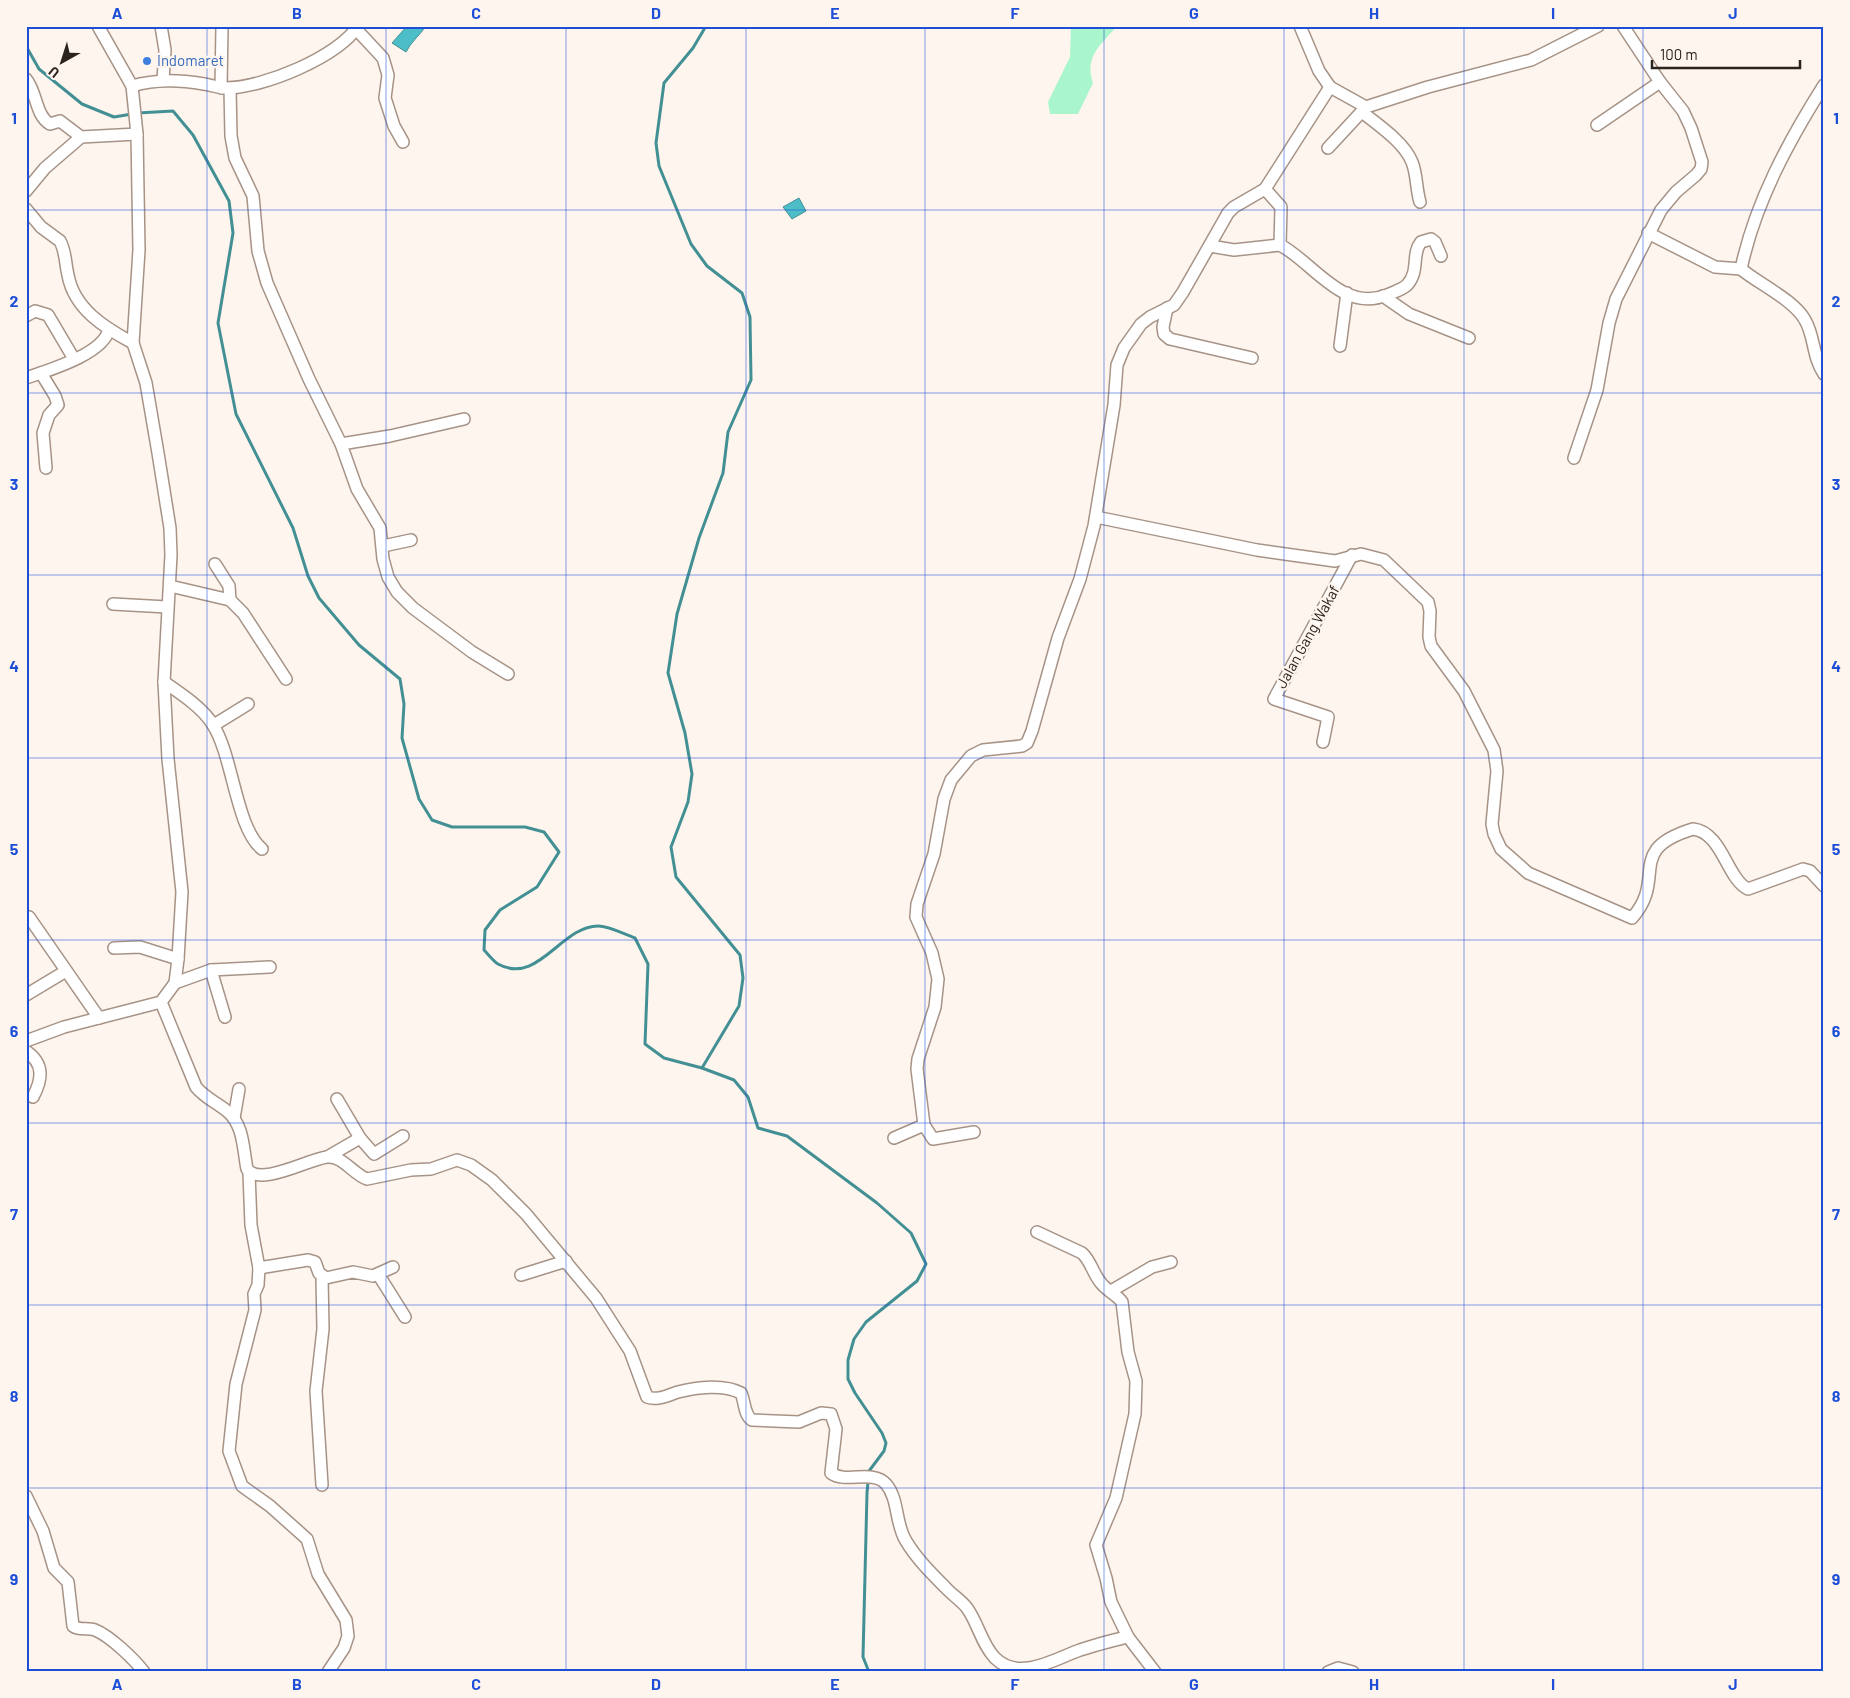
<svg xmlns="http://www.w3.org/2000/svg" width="1850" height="1698" viewBox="0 0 1850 1698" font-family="Barlow,sans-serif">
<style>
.green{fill:#a9f6cd}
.water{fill:#4dbec7;stroke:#439094}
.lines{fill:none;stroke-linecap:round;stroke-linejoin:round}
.stream{stroke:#439094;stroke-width:3}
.minor-casing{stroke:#a79386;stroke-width:14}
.minor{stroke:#fff;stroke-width:11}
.grid{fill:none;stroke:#1d4ed8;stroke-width:1;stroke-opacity:0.55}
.shop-dot{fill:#3f7fe0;stroke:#fef5ef;stroke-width:2}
.labels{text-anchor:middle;stroke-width:4.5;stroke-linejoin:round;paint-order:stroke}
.shop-label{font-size:15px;fill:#366cbe;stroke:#fef5ef;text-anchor:start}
.street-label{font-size:15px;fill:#2b231e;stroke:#fef5ef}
.neatline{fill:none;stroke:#1d4ed8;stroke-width:2}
.grid-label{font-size:16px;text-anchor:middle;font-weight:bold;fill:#1d4ed8}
</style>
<rect width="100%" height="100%" fill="#fef5ef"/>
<path class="green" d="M1071,26H1117C1101,45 1084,56 1093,83L1078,114H1050L1048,102L1070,57Z"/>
<g class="water">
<path d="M407,26H426C419,36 411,42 406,52L392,43Z"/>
<polygon points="799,198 806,211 792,219 783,207"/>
</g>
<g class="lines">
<g class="stream">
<polyline points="26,46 39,69 82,104 114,117 132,114"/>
<path d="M138,113L173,111L193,135L229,201L233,233L218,323L236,414L293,528L308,576L319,598L359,645L400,679L404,704L402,738L419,799L432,820L452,827H525L544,832L559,852L537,887L500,910L485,930L484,950C488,954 493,961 498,964C538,986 561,926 598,926C609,926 624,934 635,938L648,964L645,1044L664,1058L702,1068L734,1080L748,1097L758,1128L787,1136L877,1203L911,1233L926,1264L917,1281L866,1322L854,1339L848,1360V1379L855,1393L882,1433L886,1443L884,1451L869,1471L867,1493L863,1657L869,1672"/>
<polyline points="702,1068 739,1006 743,978 740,955 676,877 671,847 688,802 692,774 685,733 668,673 677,614 699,538 723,473 728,432 751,380 750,317 742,293 707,266 691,244 659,166 656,143 664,83 693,48 706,26"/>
</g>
<defs>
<g id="minor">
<polyline points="98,26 132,86"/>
<polyline points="161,26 165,50 163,80"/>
<polyline points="1300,26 1319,71 1330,87 1366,107 1428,87 1531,60 1598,26"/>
<polyline points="356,29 383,58 388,75 385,98 394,126 403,142"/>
<path d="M26,79C37,92 35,115 50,124L60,121L81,137"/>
<path d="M1824,85C1788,142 1755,203 1741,269C1759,284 1794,300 1805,320C1815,337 1812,356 1824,374"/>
<polyline points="221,88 222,26"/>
<polyline points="230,88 231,136 235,158 253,196 258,251 267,283 309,379 341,444 357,489 380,528 383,559 388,577 397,592 413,608 472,652 508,674"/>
<path d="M1362,112C1378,125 1404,142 1412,162C1417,174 1416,189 1420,202"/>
<polyline points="1597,125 1660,82"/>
<polyline points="1328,148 1366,107"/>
<path d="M1265,189L1281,207L1280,245C1313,262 1342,313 1387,295C1393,292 1402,290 1407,285C1420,271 1411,254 1421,242L1431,239L1435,242L1441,256"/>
<polyline points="26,191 45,168 81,137 137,134"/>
<path d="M26,209L41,227L60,241C66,252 65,263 68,275C74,309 105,328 133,343"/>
<polyline points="1648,233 1715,267 1741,269"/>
<polyline points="1210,246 1234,250 1280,245"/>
<polyline points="1383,296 1409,314 1469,338"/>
<polyline points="1167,308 1163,327 1164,334 1170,339 1252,358"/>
<polyline points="26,316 35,311 48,315 74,359"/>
<polyline points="1340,346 1347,293"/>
<polyline points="41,373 55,396 58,405 49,415 43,433 46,468"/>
<path d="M26,378C49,370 104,354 109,329"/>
<polyline points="341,444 390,436 464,419"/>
<polyline points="1574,458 1597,390 1609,323 1616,299 1661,210 1676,192 1696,175 1701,169 1702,162 1691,128 1683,111 1660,82 1623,26"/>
<path d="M1096,517L1257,550L1335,561L1361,554L1384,560L1428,602L1430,611L1429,637L1431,646L1464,691L1494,750L1497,771L1492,824L1494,834L1501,849L1528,873L1632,918C1668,878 1624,850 1693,829C1722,832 1727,879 1748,889L1803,869L1810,871L1824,886"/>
<polyline points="383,546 411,540"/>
<polyline points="215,564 229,586 230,600"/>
<polyline points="170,586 230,600 243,613 286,679"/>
<polyline points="113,604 167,607"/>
<path d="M164,682C180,693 203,708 213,725C233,756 236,828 262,849"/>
<polyline points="214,725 248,704"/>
<polyline points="1323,742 1328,717 1274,699 1352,555"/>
<polyline points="29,917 99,1018"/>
<polyline points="114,948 140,947 178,959"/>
<polyline points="211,970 225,1017"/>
<polyline points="175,983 211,970 270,967"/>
<polyline points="26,995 66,971"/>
<path d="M161,1002L196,1087C205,1098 216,1102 227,1111C244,1125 243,1149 247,1169C260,1187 309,1159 327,1157C342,1155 354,1175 367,1179L411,1170L431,1169L457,1160L471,1165L492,1180L526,1214L596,1298L630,1351L647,1397C658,1401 668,1395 678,1392C697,1387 724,1384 741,1393C745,1402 744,1415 752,1420L799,1422L821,1413L831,1414L836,1429L831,1473C846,1484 873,1469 886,1484C899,1499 895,1524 906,1541C916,1558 931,1573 945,1587C952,1595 961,1600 967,1608C978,1623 982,1645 995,1658C1019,1682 1055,1659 1080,1650C1096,1645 1112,1640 1128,1637"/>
<path d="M26,1041L64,1027L161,1002L175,983L178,959L182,892L168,759L164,682L171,555L170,528L158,453L146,383L133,343L139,250L137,134L132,86C157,79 179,80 204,84C211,85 219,88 226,88C263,88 338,57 358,26"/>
<path d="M26,1051C45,1064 42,1080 33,1097"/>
<polyline points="234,1118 239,1089"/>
<polyline points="974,1132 933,1139 924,1125 917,1069 918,1059 935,1007 938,979 932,953 916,917 917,904 934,854 944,799 951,780 971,756 983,750 1022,746 1027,743 1032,731 1058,638 1080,579 1094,526 1114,405 1117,365 1124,348 1141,324 1150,317 1174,305 1183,292 1228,213 1234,207 1265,189 1330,87"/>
<polyline points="360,1138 374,1154 403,1136"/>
<polyline points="894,1138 924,1125"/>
<polyline points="329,1156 360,1138 337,1099"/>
<polyline points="249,1173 251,1225 259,1268 258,1285 254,1294 255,1310 236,1384 229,1451 242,1486 270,1506 307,1539 318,1574 346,1620 348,1636 344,1648 328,1672"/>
<path d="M1037,1232L1082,1253C1091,1261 1093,1274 1101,1283C1107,1291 1116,1294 1122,1302L1128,1352L1136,1381L1135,1414L1116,1498L1096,1545L1106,1578L1111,1602L1128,1637L1155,1672"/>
<polyline points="259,1268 308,1260 315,1262 319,1273 326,1278 353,1272 373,1276 393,1267"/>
<polyline points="378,1274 405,1317"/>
<polyline points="521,1275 566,1261"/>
<polyline points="1111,1291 1152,1267 1171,1262"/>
<polyline points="322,1485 316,1391 323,1329 322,1277"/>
<path d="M26,1496L43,1531L54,1568L68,1582L73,1626C79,1631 88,1627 95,1630C110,1636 134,1659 144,1672"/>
<polyline points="1328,1672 1338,1668 1353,1672"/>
</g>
</defs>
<use href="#minor" class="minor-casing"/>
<use href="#minor" class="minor"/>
</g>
<path class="grid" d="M207,26V1672M386,26V1672M566,26V1672M746,26V1672M925,26V1672M1104,26V1672M1284,26V1672M1464,26V1672M1643,26V1672M26,210H1824M26,393H1824M26,575H1824M26,758H1824M26,940H1824M26,1123H1824M26,1305H1824M26,1488H1824"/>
<circle class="shop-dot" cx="147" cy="61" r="5"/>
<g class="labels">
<g class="shop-label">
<text x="157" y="66">Indomaret</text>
</g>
<g class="street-label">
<text transform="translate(1308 637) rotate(-61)" y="5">Jalan Gang Wakaf</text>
</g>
</g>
<rect width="1850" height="1698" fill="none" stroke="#fef5ef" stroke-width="55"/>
<g transform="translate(62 62) rotate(219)" stroke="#fef5ef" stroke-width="4" paint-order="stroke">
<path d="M0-4L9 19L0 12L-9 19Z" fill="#2b231e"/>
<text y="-8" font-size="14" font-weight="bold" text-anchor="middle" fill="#2b231e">U</text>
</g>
<path d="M1652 60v8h148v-8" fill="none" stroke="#2b231e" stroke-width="2.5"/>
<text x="1660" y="60" font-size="15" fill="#2b231e" stroke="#fef5ef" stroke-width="4" paint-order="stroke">100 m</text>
<rect x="28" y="28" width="1794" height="1642" class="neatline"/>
<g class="grid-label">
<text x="117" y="19">A</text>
<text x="297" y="19">B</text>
<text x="476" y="19">C</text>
<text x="656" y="19">D</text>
<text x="835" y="19">E</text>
<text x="1015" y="19">F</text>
<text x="1194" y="19">G</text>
<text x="1374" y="19">H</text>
<text x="1553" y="19">I</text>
<text x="1733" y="19">J</text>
<text x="14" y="124">1</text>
<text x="1836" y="124">1</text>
<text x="14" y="307">2</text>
<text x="1836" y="307">2</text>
<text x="14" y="490">3</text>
<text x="1836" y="490">3</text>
<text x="14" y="672">4</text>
<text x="1836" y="672">4</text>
<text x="14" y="855">5</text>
<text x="1836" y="855">5</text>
<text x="14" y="1037">6</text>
<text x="1836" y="1037">6</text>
<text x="14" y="1220">7</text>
<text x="1836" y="1220">7</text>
<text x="14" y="1402">8</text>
<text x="1836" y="1402">8</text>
<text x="14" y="1585">9</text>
<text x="1836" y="1585">9</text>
<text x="117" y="1690">A</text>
<text x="297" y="1690">B</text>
<text x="476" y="1690">C</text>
<text x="656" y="1690">D</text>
<text x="835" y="1690">E</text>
<text x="1015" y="1690">F</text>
<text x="1194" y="1690">G</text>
<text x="1374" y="1690">H</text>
<text x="1553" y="1690">I</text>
<text x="1733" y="1690">J</text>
</g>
</svg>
